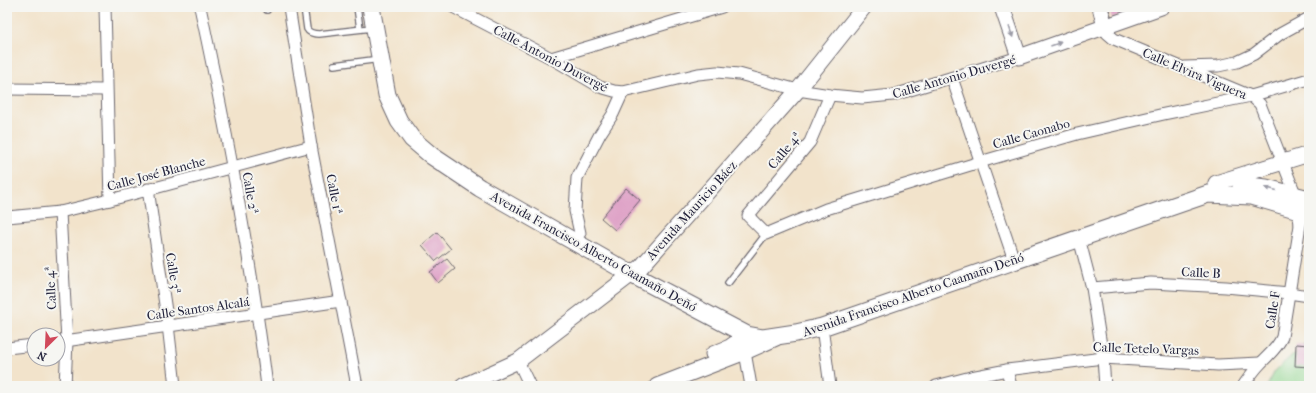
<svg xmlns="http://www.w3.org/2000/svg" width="1316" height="393" viewBox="0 0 1316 393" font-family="'IM FELL French Canon',serif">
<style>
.green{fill:#91d690;stroke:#5a7c66}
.building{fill:#dfa3c7}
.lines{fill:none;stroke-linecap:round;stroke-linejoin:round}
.lane-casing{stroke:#6b666d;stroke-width:8}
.street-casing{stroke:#6b666d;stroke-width:13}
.secondary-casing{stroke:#6b666d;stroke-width:17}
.primary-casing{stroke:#6b666d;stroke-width:19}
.lane{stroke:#fff;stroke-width:5.5}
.street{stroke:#fff;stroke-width:11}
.secondary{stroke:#fff;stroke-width:15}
.primary{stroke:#fff;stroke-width:17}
.oneway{fill:#9c9ca7}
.labels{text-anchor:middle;stroke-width:4;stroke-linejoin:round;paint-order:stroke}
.street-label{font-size:13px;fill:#22223b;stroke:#f6f6f2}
</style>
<rect width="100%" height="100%" fill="#f6f6f2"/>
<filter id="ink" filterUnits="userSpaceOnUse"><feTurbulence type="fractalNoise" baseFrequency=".025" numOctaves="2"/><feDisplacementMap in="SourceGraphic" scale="8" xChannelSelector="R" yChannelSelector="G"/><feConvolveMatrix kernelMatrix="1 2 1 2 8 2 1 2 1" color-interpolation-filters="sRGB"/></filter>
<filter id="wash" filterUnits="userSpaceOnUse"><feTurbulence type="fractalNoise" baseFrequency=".012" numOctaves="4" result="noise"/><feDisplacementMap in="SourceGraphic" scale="16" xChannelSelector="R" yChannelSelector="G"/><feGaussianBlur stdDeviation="0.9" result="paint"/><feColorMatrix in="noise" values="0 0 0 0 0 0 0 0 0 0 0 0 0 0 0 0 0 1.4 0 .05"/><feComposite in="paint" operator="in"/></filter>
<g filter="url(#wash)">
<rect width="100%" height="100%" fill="#f2e3cb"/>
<polygon class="green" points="1304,344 1309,345 1309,386 1267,386 1275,371"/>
<g id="blocks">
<g class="building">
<polygon points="1108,7 1135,7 1136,9 1112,18"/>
<polygon points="626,188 640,200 615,230 601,218"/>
<polygon points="437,232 451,249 436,261 422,245"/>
<polygon points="447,259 455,269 438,283 430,272"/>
<polygon points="1296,344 1309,345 1309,367 1295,366"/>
</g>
</g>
</g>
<g filter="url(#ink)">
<use href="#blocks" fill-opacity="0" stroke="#6b666d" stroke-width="1"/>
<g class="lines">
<defs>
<g id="lane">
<polyline points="267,7 267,10"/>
<path d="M304,7L307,29C309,33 313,34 319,34L372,28"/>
<polyline points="357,7 360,29"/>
<polyline points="334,65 380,59"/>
<polyline points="728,283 766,234"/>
</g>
<g id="street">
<polyline points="105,7 110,200"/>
<path d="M200,7C227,132 251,259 267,386"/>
<polyline points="289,7 311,146 357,386"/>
<polyline points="453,7 551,58 600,87 614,91 623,92 698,74 717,72 739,74 798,90 830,95 862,98 893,95 907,91 1019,57"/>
<polyline points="1105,27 1107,33 1114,39 1251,96 1260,104 1296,196 1300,224"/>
<polyline points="551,58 722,7"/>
<polyline points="1185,67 1218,66 1237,62 1254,54 1280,34 1309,18"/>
<polyline points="952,78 1014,260"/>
<polyline points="7,89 106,90"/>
<polyline points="830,95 810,142 748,216 766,234 826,209 980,162 1077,134 1164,114 1251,96 1309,79"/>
<polyline points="148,189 168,325 175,386"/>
<polyline points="60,212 67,341 65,386"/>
<polyline points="7,217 60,212 110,200 311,146"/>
<polyline points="580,233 575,211 577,178 600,134 613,114 623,92"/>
<polyline points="1079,238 1092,288 1103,358 1105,386"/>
<polyline points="1092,288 1151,283 1226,287 1289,293 1309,296"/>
<polyline points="822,327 830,386"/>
<polyline points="58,342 341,301"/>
<polyline points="7,348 34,345"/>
<polyline points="745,352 751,386"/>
<polyline points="518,361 530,386"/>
<polyline points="1007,370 1011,386"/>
<polyline points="936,386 971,377 1007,370 1103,358 1218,365 1260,363"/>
<path d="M1243,386C1248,379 1254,370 1260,364C1269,354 1277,349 1282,337L1301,219"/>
</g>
<g id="secondary">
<polyline points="1002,7 1019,57 1161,7"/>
<polyline points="1100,7 1105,27"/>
<polyline points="1216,183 1309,154"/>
<polyline points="713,354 730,347 747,335"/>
<polyline points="463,386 518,361 641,267 798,90 864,7"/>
<polyline points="657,386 745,352 776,338"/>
</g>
<g id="primary">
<polyline points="371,7 387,95 399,121 412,139 432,156 480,188 631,274 747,335 763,338 796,333 822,327 1208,194 1251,196 1309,213"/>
<polyline points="1241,185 1266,188 1309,199"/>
</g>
</defs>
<use href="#lane" class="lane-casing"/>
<use href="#street" class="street-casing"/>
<use href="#secondary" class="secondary-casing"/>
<use href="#primary" class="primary-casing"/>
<use href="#lane" class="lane"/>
<use href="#street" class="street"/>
<use href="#secondary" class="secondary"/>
<use href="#primary" class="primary"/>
</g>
<defs><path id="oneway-solid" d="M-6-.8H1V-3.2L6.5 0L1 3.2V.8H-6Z"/></defs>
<g class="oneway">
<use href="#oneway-solid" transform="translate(1011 32) rotate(71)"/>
<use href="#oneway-solid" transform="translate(1056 44) rotate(-20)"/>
<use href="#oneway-solid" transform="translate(1271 189) rotate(-165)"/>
</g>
</g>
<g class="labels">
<g class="street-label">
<text transform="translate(551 58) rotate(28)" y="5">Calle Antonio Duvergé</text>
<text transform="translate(1195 73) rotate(23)" y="5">Calle Elvira Viguera</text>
<text transform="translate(954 76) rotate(-16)" y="5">Calle Antonio Duvergé</text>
<text transform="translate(1031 133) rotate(-16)" y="5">Calle Caonabo</text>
<text transform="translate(784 150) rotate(-50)" y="5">Calle 4ª</text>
<text transform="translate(156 173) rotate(-15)" y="5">Calle José Blanche</text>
<text transform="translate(251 193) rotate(80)" y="5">Calle 2ª</text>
<text transform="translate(335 194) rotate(79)" y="5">Calle 1ª</text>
<text transform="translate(691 210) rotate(-48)" y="5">Avenida Mauricio Báez</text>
<text transform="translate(594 251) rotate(29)" y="5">Avenida Francisco Alberto Caamaño Deñó</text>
<text transform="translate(1201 272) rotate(3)" y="5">Calle B</text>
<text transform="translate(174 273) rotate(81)" y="5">Calle 3ª</text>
<text transform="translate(50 288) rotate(-93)" y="5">Calle 4ª</text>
<text transform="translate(913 294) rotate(-19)" y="5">Avenida Francisco Alberto Caamaño Deñó</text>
<text transform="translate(198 308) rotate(-8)" y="5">Calle Santos Alcalá</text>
<text transform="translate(1272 310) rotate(-81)" y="5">Calle F</text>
<text transform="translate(1146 348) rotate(2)" y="5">Calle Tetelo Vargas</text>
</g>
</g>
<rect width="1316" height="393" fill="none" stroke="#f6f6f2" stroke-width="24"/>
<g transform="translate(46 347) rotate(204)"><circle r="19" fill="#f6f6f2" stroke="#a1a1a9"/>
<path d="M0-3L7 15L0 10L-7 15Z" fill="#d1495b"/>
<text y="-6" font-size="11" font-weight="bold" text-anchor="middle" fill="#22223b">N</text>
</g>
</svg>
